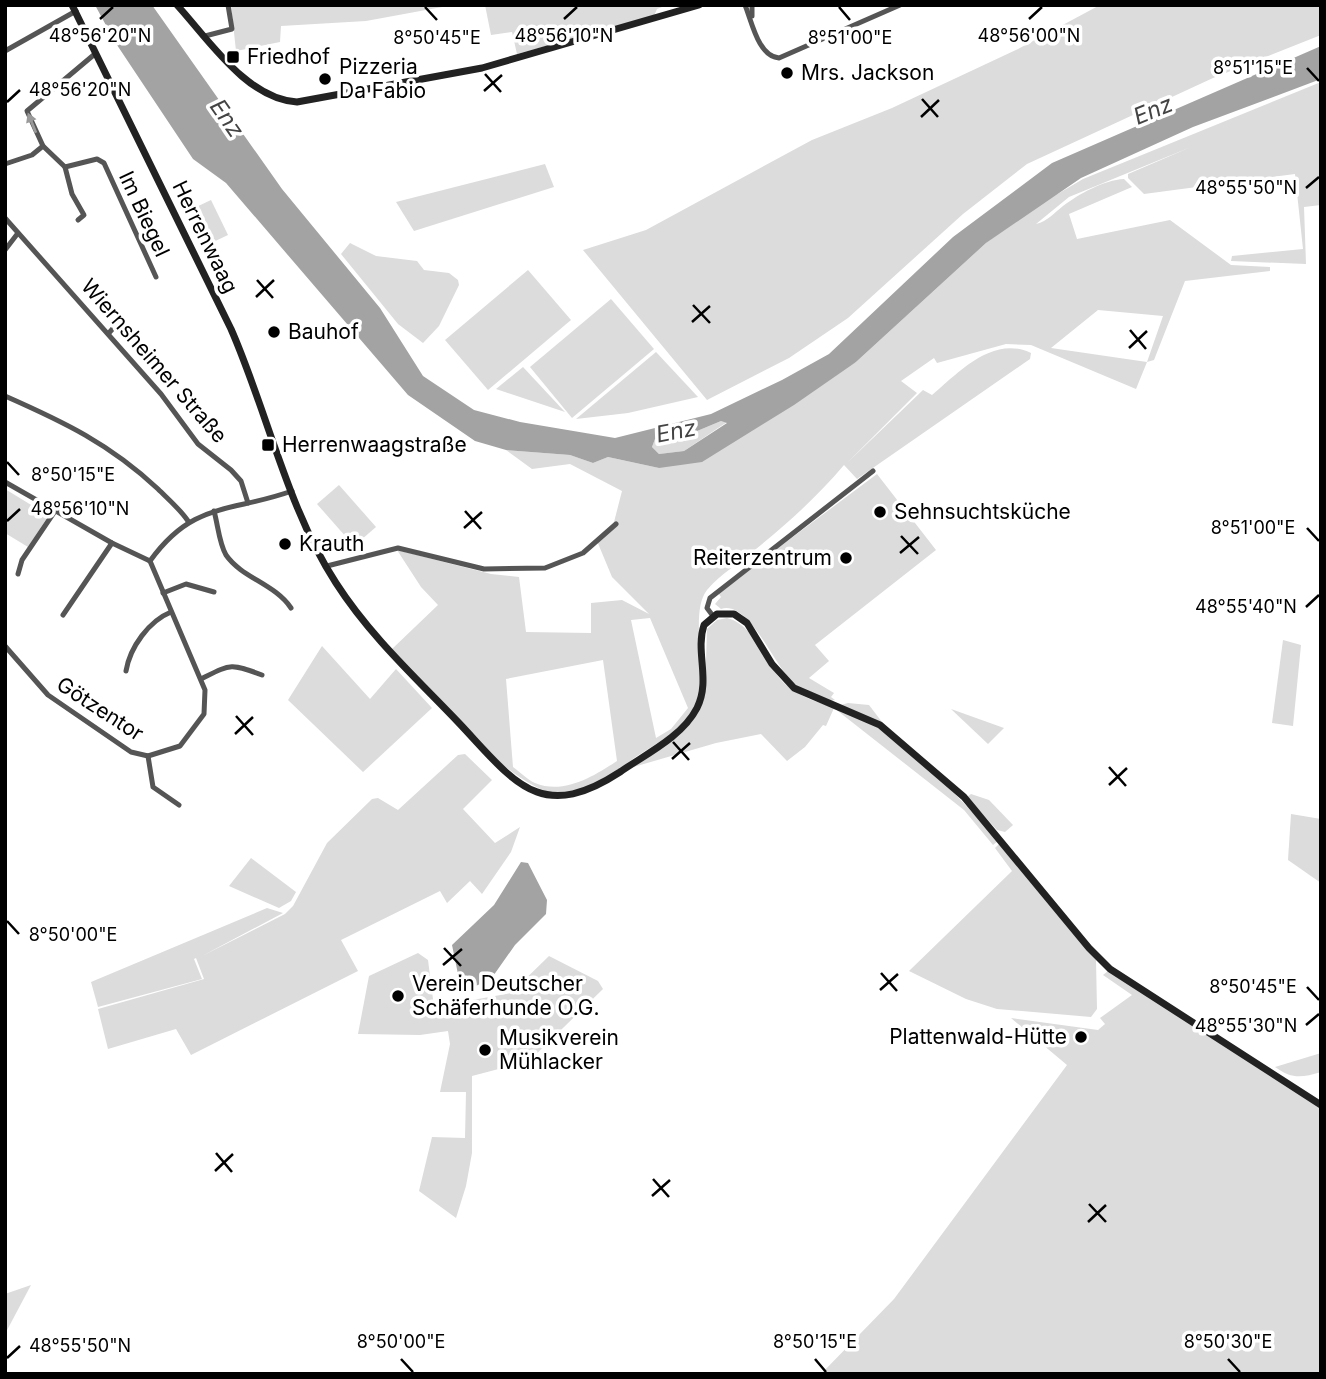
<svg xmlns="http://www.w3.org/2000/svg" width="1326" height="1379" viewBox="0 0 1326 1379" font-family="Inter,sans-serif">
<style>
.green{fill:#dcdcdc;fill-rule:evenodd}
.water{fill:#a3a3a3;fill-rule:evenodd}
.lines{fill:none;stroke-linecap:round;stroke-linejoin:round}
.street{stroke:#555;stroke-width:5}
.secondary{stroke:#222;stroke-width:7}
.oneway{fill:#999}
.ticks{fill:none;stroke:#000;stroke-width:2.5}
.poi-dot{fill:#000;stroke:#fff;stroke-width:2.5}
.labels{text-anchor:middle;stroke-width:7;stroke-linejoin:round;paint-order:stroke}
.poi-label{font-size:21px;fill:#000;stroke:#fff;text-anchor:start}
.street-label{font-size:21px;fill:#000;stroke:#fff}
.water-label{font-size:23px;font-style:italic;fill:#444;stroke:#fff}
.ticks-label{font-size:18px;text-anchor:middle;fill:#000;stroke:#fff;stroke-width:7;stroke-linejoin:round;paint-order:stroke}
</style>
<rect width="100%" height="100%" fill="#fff"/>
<g class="green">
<polygon points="231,5 453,5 366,21 281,26 280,42 236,51"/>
<polygon points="485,5 667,5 657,9 654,16 517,54 512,32 491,35"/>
<polygon points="1100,5 1321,5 1321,35 1213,78 1027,164 963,214 848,318 789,358 707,400 583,250 646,230 812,140 892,108 1018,49"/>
<path d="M1321,82V205L1304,207L1306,264L1231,261L1232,256L1303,249L1295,174L1144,194L1128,178V174L1191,147L1069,197L1036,224C1048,221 1054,213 1063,206C1079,194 1104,180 1124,179L1132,187L1069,214L1077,239L1170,220L1231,265L1270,267V271L1185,281L1154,360L1147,362L1136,389L1031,345L1006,344L937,363L934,358L901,381L917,393L847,463L923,390L932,395C959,372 993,335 1031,353L1030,359L857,479L844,465C817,497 788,523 756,549C741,562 720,574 707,590C690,611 706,667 699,694C692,724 661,741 637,756C614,772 587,795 557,793C509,790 426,686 392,649L438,605L421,587L397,550L491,574L519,577L526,632L591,633V603L622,600L649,614L612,577L597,541L613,526L622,491L570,464L532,469L506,450L570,455L593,463L608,457L659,468L856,362L986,243L1022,215L1083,179ZM1098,310L1163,316L1147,362L1051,348ZM650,618L688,708L671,729L656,738L631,620ZM603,660L617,761C594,776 564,795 535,783C528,780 520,772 513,767L506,679Z"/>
<polygon points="545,164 554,187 414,231 396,202"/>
<polygon points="211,200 228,235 209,244 192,209"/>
<polygon points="350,243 376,256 417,261 424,270 449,273 458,280 459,285 439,326 423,343 398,324 341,254"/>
<polygon points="528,270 571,320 488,390 445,340"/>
<polygon points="611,299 654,349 572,418 530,367"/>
<polygon points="656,352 698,397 628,413 576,419"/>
<polygon points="523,367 565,412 496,389"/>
<polygon points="721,421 727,422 684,451 659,454 652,447 655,439 678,439"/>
<path d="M877,474L936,550L815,645L829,661L809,678L834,693L831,697L835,700L830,701C817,696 801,691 791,681C773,662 748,600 721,609L715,604L721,597L718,593Z"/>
<polygon points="339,485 376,527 354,546 317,504"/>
<polygon points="5,489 46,514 47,518 28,547 5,533"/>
<path d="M727,618C756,625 765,666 786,685C809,704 838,706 864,719C908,742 965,803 998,841L993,845L964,810L834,708L826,726L823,725L805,747L787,761L761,734L716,743L630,768L674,738L705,694L707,629L717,620Z"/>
<polygon points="1283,640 1301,645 1293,726 1272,723"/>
<polygon points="322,646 370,699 396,669 432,708 363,772 288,700"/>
<polygon points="848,703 869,705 885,726 841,705"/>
<polygon points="951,709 1004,728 988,744"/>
<polygon points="465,754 492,780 463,809 495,843 520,827 511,852 482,894 470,881 447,903 440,891 341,940 358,971 191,1055 176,1029 108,1049 98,1009 204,979 196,958 194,959 202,979 98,1007 91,982 267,908 283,913 202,956 285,914 293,906 327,843 372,799 378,798 398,810 458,755"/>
<polygon points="971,794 989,800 1013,825 1005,832 997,830 967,797"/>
<polygon points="1291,814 1321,819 1321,883 1288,860"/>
<polygon points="999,844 1096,960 1097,1009 1091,1017 997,1009 966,999 909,971 1012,871 995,848"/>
<polygon points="251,858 296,892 291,901 279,908 229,886"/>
<polygon points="418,953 428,960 434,1007 511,993 549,956 598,981 603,989 524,1066 521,1063 472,1076 472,1153 466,1186 456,1218 419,1191 432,1137 465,1138 466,1092 440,1092 450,1044 448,1031 420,1035 358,1034 369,976"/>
<polygon points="1108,971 1321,1108 1321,1374 821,1374 894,1299 1067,1065 1011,1018 1098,1030 1105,1024 1100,1018 1132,995 1103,975"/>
<path d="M1321,1053V1072C1301,1078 1292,1079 1275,1067Z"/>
<polygon points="31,1285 5,1334 5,1294"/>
</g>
<g class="water">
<path d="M95,5H152L282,189L380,308L423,376L474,410L520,422L615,438L711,414L782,380L829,354L953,237L1052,163L1321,46V79L1193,127L1081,178L986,243L856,362L794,405L702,462L659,468L608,457L593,463L570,455L506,450L475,441L408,395L226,183L193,159L115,42ZM721,421L727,423L684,451L659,454L652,447L655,439H678Z"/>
<polygon points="521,862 528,863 547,900 546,914 515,945 491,979 467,990 458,974 452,945 494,905"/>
</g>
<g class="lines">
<g class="street">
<path d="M745,5C752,22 758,56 779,58L900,5"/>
<polyline points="752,5 752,16"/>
<polyline points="205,36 232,29 228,5"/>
<polyline points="5,51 76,11"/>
<polyline points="43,146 65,167 97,159 104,163 156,277"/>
<polyline points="5,164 32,155 43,146 27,111 96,53"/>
<polyline points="65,167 72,194 84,215 78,220"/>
<polyline points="5,218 161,394 198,444 231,470 241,481 248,503"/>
<polyline points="5,250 18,233"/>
<polyline points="108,334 116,325"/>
<path d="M5,396C64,422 110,444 158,489C168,499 180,509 188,521"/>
<polyline points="5,482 112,543 150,561"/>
<path d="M214,511C218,525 219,543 226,555C242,578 275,584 291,608"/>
<path d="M150,561C193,501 230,513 292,491"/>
<polyline points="327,566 398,548 484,569 545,568 583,553 616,524"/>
<polyline points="18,574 22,560 55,511"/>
<polyline points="163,593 186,584 214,592"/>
<polyline points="63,615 112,543"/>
<polyline points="713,616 707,608 710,598 873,471"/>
<polyline points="5,646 48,695 131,752 148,756 180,746 204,714 205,690 150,561"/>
<path d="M126,671C130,647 149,621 171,612"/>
<path d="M201,679C231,664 230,663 262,675"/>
<polyline points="148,756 153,787 179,805"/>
</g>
<g class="secondary">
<path d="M72,5L231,329C267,411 288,510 336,583C370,636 416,678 458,722C513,780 539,825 620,772C646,754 682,737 697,708C711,680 695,652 704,625L717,614H734L747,623L772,664L794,688L880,725L964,797L1089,948L1110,969L1321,1105"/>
<path d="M177,5C209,40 247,99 297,102L482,68L699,5"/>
</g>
</g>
<defs><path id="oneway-solid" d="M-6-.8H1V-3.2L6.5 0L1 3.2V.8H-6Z" transform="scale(1.75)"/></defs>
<use class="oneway" href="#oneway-solid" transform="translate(32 123) rotate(-112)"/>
<path class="ticks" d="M425,7L437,20M839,7L850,20M100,19L113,7M564,19L577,7M1029,19L1042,7M1307,68L1319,81M485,74L501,92M484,91L502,75M922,99L938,117M7,102L20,90M921,117L939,100M1306,188L1319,177M257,280L273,298M256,297L274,280M693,305L710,323M692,322L710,306M1130,330L1146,349M1129,348L1147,331M7,462L19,475M465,511L481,529M7,521L20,509M464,528L482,512M1307,528L1319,541M901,536L918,554M900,553L919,537M1306,607L1319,595M236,716L253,735M235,734L253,717M673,742L689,760M672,759L690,743M1109,767L1126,786M1109,785L1127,768M7,921L19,934M444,948L461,966M443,965L462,949M881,973L897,991M1307,987L1319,1000M880,990L898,974M1306,1025L1319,1014M216,1153L232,1172M215,1171L233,1154M653,1179L669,1197M652,1196L670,1180M1089,1204L1106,1222M1088,1222L1106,1205M7,1358L20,1346M401,1359L413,1372M815,1359L826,1372M1228,1359L1240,1372"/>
<g class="poi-dot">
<rect x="226" y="50" width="14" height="14" rx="3.5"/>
<circle cx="787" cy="73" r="7"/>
<circle cx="325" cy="79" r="7"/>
<circle cx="274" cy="332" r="7"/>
<rect x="261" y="438" width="14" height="14" rx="3.5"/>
<circle cx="880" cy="512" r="7"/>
<circle cx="285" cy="544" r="7"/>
<circle cx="846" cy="558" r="7"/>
<circle cx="398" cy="996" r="7"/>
<circle cx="1081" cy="1037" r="7"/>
<circle cx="485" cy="1050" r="7"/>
</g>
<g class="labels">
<g class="poi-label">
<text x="247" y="64">Friedhof</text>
<text x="339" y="74">Pizzeria<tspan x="339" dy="24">Da Fabio</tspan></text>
<text x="801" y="80">Mrs. Jackson</text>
<text x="288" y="339">Bauhof</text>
<text x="282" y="452">Herrenwaagstraße</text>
<text x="894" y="519">Sehnsuchtsküche</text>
<text x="299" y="551">Krauth</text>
<text x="832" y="565" text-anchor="end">Reiterzentrum</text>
<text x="412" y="991">Verein Deutscher<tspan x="412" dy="24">Schäferhunde O.G.</tspan></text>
<text x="1067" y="1044" text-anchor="end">Plattenwald-Hütte</text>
<text x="499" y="1045">Musikverein<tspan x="499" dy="24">Mühlacker</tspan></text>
</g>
<g class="street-label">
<text transform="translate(144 214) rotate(65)" y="7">Im Biegel</text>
<text transform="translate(205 237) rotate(64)" y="7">Herrenwaag</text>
<text transform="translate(154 361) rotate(49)" y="7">Wiernsheimer Straße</text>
<text transform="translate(100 709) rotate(33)" y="7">Götzentor</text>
</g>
<g class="water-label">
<text transform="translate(1153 110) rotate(-22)" y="8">Enz</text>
<text transform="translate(227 118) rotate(55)" y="8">Enz</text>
<text transform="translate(676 431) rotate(-11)" y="8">Enz</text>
</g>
</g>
<g class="ticks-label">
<text x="100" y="42">48°56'20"N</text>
<text x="564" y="42">48°56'10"N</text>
<text x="1029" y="42">48°56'00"N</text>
<text x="850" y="44">8°51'00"E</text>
<text x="437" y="44">8°50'45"E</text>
<text x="1253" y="74">8°51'15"E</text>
<text x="80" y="96">48°56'20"N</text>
<text x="1246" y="194">48°55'50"N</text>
<text x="73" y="481">8°50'15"E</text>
<text x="80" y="515">48°56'10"N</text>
<text x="1253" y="534">8°51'00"E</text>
<text x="1246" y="613">48°55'40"N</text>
<text x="73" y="941">8°50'00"E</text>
<text x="1253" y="993">8°50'45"E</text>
<text x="1246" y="1032">48°55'30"N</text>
<text x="401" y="1348">8°50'00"E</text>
<text x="815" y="1348">8°50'15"E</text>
<text x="1228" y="1348">8°50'30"E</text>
<text x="80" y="1352">48°55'50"N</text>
</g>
<rect width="1326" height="1379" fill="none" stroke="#000000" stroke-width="14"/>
</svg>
